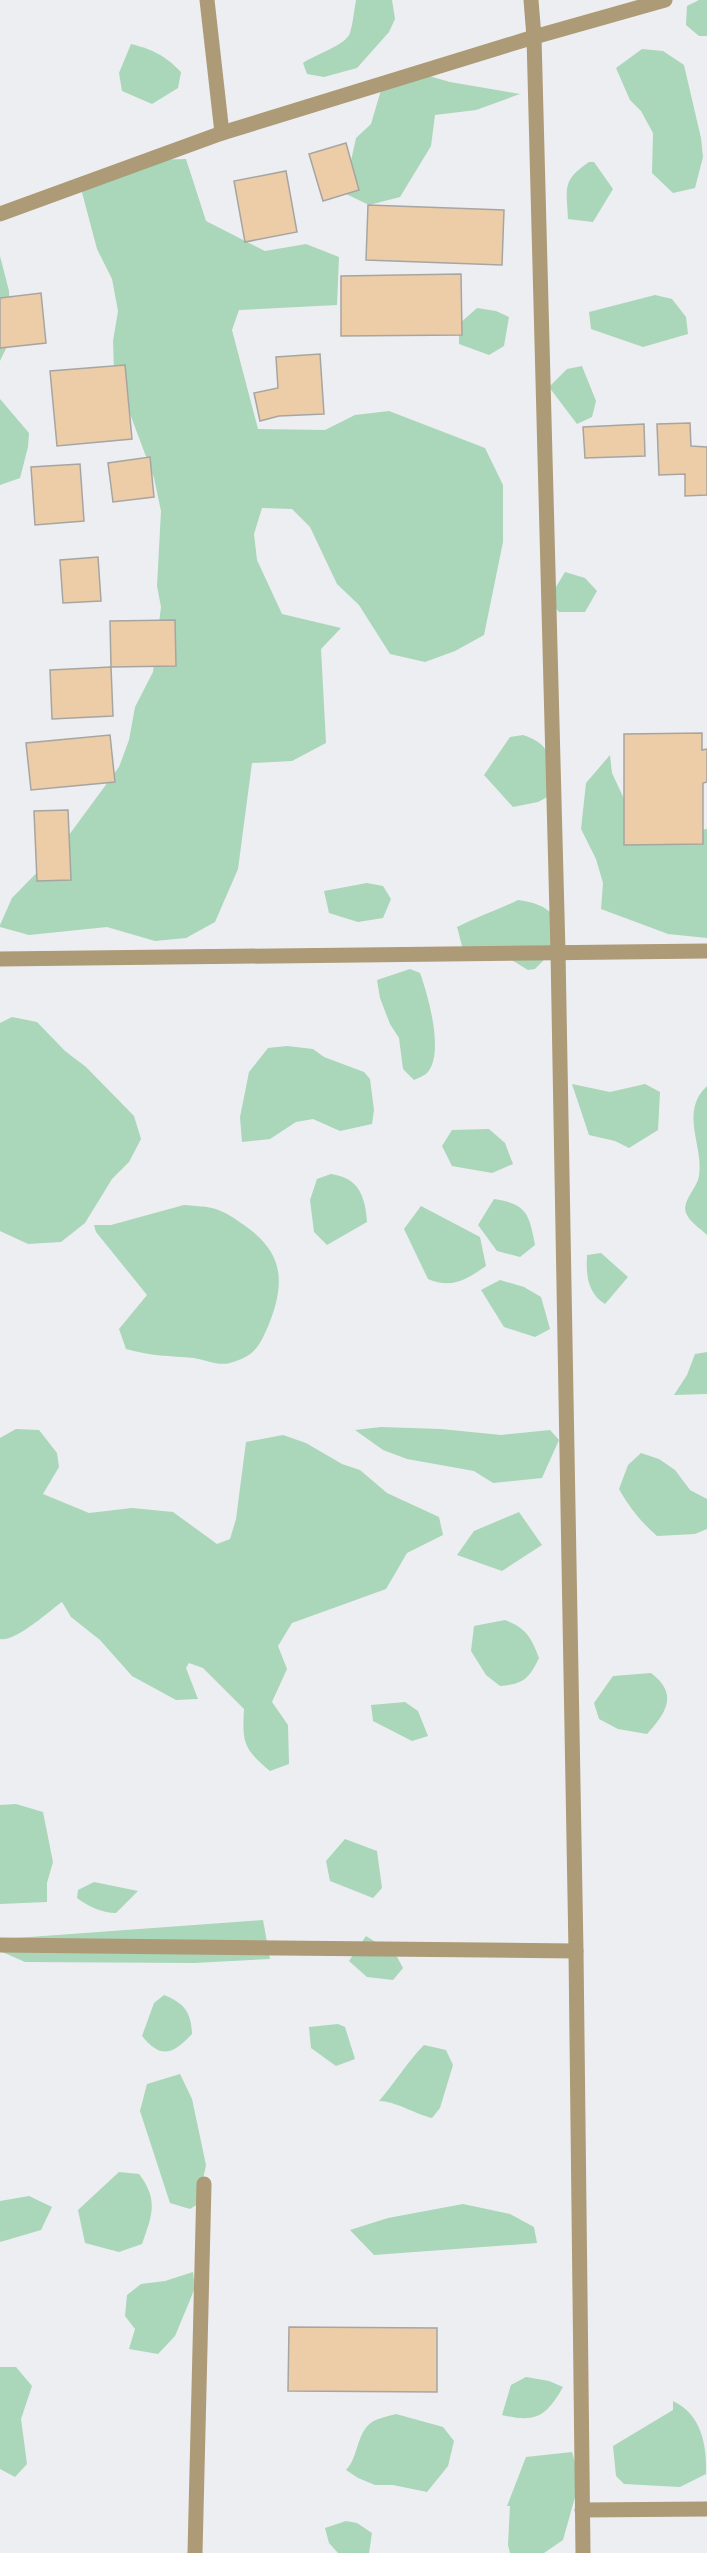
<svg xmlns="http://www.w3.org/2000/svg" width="707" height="2553" viewBox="0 0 707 2553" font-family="Barlow,sans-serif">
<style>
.green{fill:#aad6ba}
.building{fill:#eccda8;stroke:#a7a5a2;stroke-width:1.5}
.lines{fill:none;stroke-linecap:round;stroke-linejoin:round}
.minor{stroke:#ad9a76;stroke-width:15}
</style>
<rect width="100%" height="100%" fill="#edeef1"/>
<g class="green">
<path d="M356,0H392L395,19L389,32L357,68L324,77L307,74L303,63C316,54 346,45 350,33C353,23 354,11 356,0Z"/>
<polygon points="699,0 707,0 707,36 699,36 686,25 687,6"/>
<path d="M131,44C154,50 164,55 181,72L178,88L152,104L122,91L119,73Z"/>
<polygon points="642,49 663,51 684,65 701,138 703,157 695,188 673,193 652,173 653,133 641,111 630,100 616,68"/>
<polygon points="422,74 450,82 520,94 476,110 435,115 431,146 400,197 369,205 344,193 356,138 371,124 384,80"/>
<polygon points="186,159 206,221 265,251 306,244 339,257 337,305 239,310 232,330 258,429 325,430 355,415 389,411 485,448 503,485 503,542 484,635 455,651 425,662 390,654 359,605 337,584 310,527 292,509 262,508 254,534 257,560 282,614 341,628 321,649 326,743 292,761 252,763 238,869 215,922 186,938 155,941 107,927 29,935 0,927 0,925 12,898 55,854 119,767 129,740 135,707 153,672 161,607 157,586 161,511 154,478 114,371 113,341 118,311 112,279 97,249 79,181 145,160"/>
<path d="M589,162H594L613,189L593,222L568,219C567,188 561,181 589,162Z"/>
<polygon points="0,256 9,291 11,338 0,361"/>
<polygon points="655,295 672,299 686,317 688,334 643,347 591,329 589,312"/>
<polygon points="477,308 496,311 509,317 504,346 489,355 459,344 459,324"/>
<polygon points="582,366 596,401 592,417 577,424 549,387 567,369"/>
<polygon points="0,399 29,433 28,447 20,478 0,485"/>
<polygon points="565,572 585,578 597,591 585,612 559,612 548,600"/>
<path d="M523,735C556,746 550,763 553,794L538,802L513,807L484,775L510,737Z"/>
<polygon points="610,755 612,773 639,831 671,834 707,829 707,938 668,934 601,909 603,883 596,859 581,829 586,783"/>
<polygon points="367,883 383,886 391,899 383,918 358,922 329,913 324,891"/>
<path d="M518,900C546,904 557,912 563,940L535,969L528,970L502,954L465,957L457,927C477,917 498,910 518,900Z"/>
<path d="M410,969L420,973C428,995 445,1054 427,1073C424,1076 418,1078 414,1080L403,1069L399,1038L390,1024L380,998L377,980Z"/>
<polygon points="12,1017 37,1022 65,1051 86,1067 134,1116 141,1139 129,1162 112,1179 85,1223 61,1242 28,1244 0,1231 0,1023"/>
<polygon points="287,1046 313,1049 324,1057 364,1072 370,1079 374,1110 372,1124 340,1131 313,1119 296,1122 270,1139 242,1142 240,1117 249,1072 268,1048"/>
<polygon points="572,1084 610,1092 645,1084 660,1092 658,1130 629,1148 615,1141 589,1135"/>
<path d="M707,1086V1235C701,1229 690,1222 687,1215C680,1202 697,1189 699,1176C704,1146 679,1112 707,1086Z"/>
<polygon points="489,1129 505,1143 513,1164 492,1173 452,1166 442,1146 452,1130"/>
<path d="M331,1174C359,1178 365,1196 367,1222L327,1245L314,1232L310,1200L317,1179Z"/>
<path d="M494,1199C527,1204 529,1214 535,1245L520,1257L497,1251L478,1225Z"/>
<path d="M184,1205C193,1206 203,1206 212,1208C224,1211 234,1218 244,1225C283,1252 286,1281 269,1324C259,1347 255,1356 230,1363C219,1366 205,1360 194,1358C170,1356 150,1356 126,1349L119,1329L147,1295L96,1232L94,1225H111Z"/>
<path d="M421,1206L480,1237L486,1266C466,1280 452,1289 428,1279L404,1229Z"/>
<path d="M601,1253L628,1277L605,1304C587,1293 586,1274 587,1255Z"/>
<polygon points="500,1280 524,1287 541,1297 550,1329 535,1337 504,1327 481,1290"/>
<polygon points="707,1352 707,1394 674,1395 687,1375 695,1354"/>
<polygon points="381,1427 441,1429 501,1435 550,1430 559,1440 542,1478 493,1483 474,1471 407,1459 383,1450 355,1430"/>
<path d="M16,1429L39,1430L57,1453L59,1467L43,1494L89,1513L132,1508L173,1512L217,1544L230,1539L236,1519L246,1442L283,1435L306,1443L342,1464L360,1470L387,1493L439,1517L443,1535L407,1553L386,1589L292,1623L278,1646L287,1669L272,1702L288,1725L289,1764L270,1771C244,1749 242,1744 244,1709L203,1668L189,1663L186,1668L198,1699L176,1700L132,1676L100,1640L71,1617L62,1602C49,1611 16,1642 0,1639V1438Z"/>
<path d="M641,1453L659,1459L675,1470L690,1490L707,1499V1529L695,1534L657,1536C641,1522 629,1507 619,1489L628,1465Z"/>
<polygon points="519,1512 542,1545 502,1571 457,1555 474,1531"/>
<path d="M505,1620C526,1628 531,1637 539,1658C529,1679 523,1684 500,1686L486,1675L471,1651L474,1626Z"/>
<path d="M651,1673C679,1694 666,1713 647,1734L618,1729L599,1719L594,1703L613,1676Z"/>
<polygon points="405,1702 418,1711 428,1736 412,1741 373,1721 371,1705"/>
<polygon points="16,1804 43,1812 53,1862 47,1883 47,1902 0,1904 0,1805"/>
<polygon points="345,1839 377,1851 382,1888 373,1898 330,1881 326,1861"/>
<path d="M94,1882L138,1891L116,1913C101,1913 88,1906 77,1898L78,1890Z"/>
<polygon points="263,1920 270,1959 194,1963 25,1962 0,1951 16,1938"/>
<polygon points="366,1936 396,1955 403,1968 393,1980 367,1977 349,1961"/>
<path d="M164,1995C184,2003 191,2012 192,2034C172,2055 161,2059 142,2036L154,2003Z"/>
<polygon points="338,2024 345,2027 355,2059 336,2066 311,2048 309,2027"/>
<path d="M424,2045L446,2050L453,2065L440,2108L432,2118C415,2114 395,2101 379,2101C395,2083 407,2062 424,2045Z"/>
<polygon points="180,2074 192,2099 206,2165 198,2204 190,2209 170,2203 140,2111 147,2084"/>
<path d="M119,2172L139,2174C159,2200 152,2216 142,2244L119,2252L85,2243L78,2210Z"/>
<polygon points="29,2196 52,2207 41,2230 0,2242 0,2201"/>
<polygon points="463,2204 510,2214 534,2227 537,2243 374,2255 350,2230 388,2218"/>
<polygon points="193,2272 195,2288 175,2336 158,2354 129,2349 135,2329 125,2316 127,2295 141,2284 165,2281"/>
<polygon points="0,2367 16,2367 32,2386 21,2419 27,2464 15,2477 0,2469"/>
<path d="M526,2377L549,2381L563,2387C546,2417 535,2423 502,2415L511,2385Z"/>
<path d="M673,2401C701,2414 707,2444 706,2474L680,2487L624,2484L616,2476L613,2446L673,2410Z"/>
<path d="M396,2414L443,2427L454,2441L448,2466L427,2492L393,2485H375L358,2478L346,2470C359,2457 356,2433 372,2422C379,2418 389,2416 396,2414Z"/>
<polygon points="572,2452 578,2473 577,2490 563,2540 544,2553 510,2553 508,2545 510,2506 507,2506 526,2457"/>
<polygon points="346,2521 357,2523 372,2533 369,2553 338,2553 329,2543 325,2528"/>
</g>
<g class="building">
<polygon points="346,143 359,190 323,201 309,154"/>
<polygon points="286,171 297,232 245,242 234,181"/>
<polygon points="368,205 504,210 502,265 366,260"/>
<polygon points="461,274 462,335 341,336 341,276"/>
<polygon points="41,293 46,343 0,348 0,298"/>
<polygon points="320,354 324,414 279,416 260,421 254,393 278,388 276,357"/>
<polygon points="125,365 132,439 57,446 50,371"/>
<polygon points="690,423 691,446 707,447 707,495 685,496 685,474 659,475 657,424"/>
<polygon points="644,424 645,456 585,458 583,427"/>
<polygon points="150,457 154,497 113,502 108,463"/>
<polygon points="80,464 84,521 35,525 31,467"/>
<polygon points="98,557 101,601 63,603 60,560"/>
<polygon points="175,620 176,666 111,667 110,621"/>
<polygon points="111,667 113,716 52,719 50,670"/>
<polygon points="702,733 702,750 707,749 707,782 703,783 703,844 624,845 624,734"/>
<polygon points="110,735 115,782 31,790 26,743"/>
<polygon points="68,810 71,880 37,881 34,811"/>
<polygon points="289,2327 437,2328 437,2392 288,2391"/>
</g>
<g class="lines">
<g class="minor">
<polyline points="207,0 222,133"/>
<polyline points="531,0 534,37 558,952 576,1951 583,2553"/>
<polyline points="0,214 222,133 534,37 665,0"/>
<polyline points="0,959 707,951"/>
<polyline points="0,1945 576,1951"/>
<polyline points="582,2510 707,2509"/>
<polyline points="195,2553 204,2184"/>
</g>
</g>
</svg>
